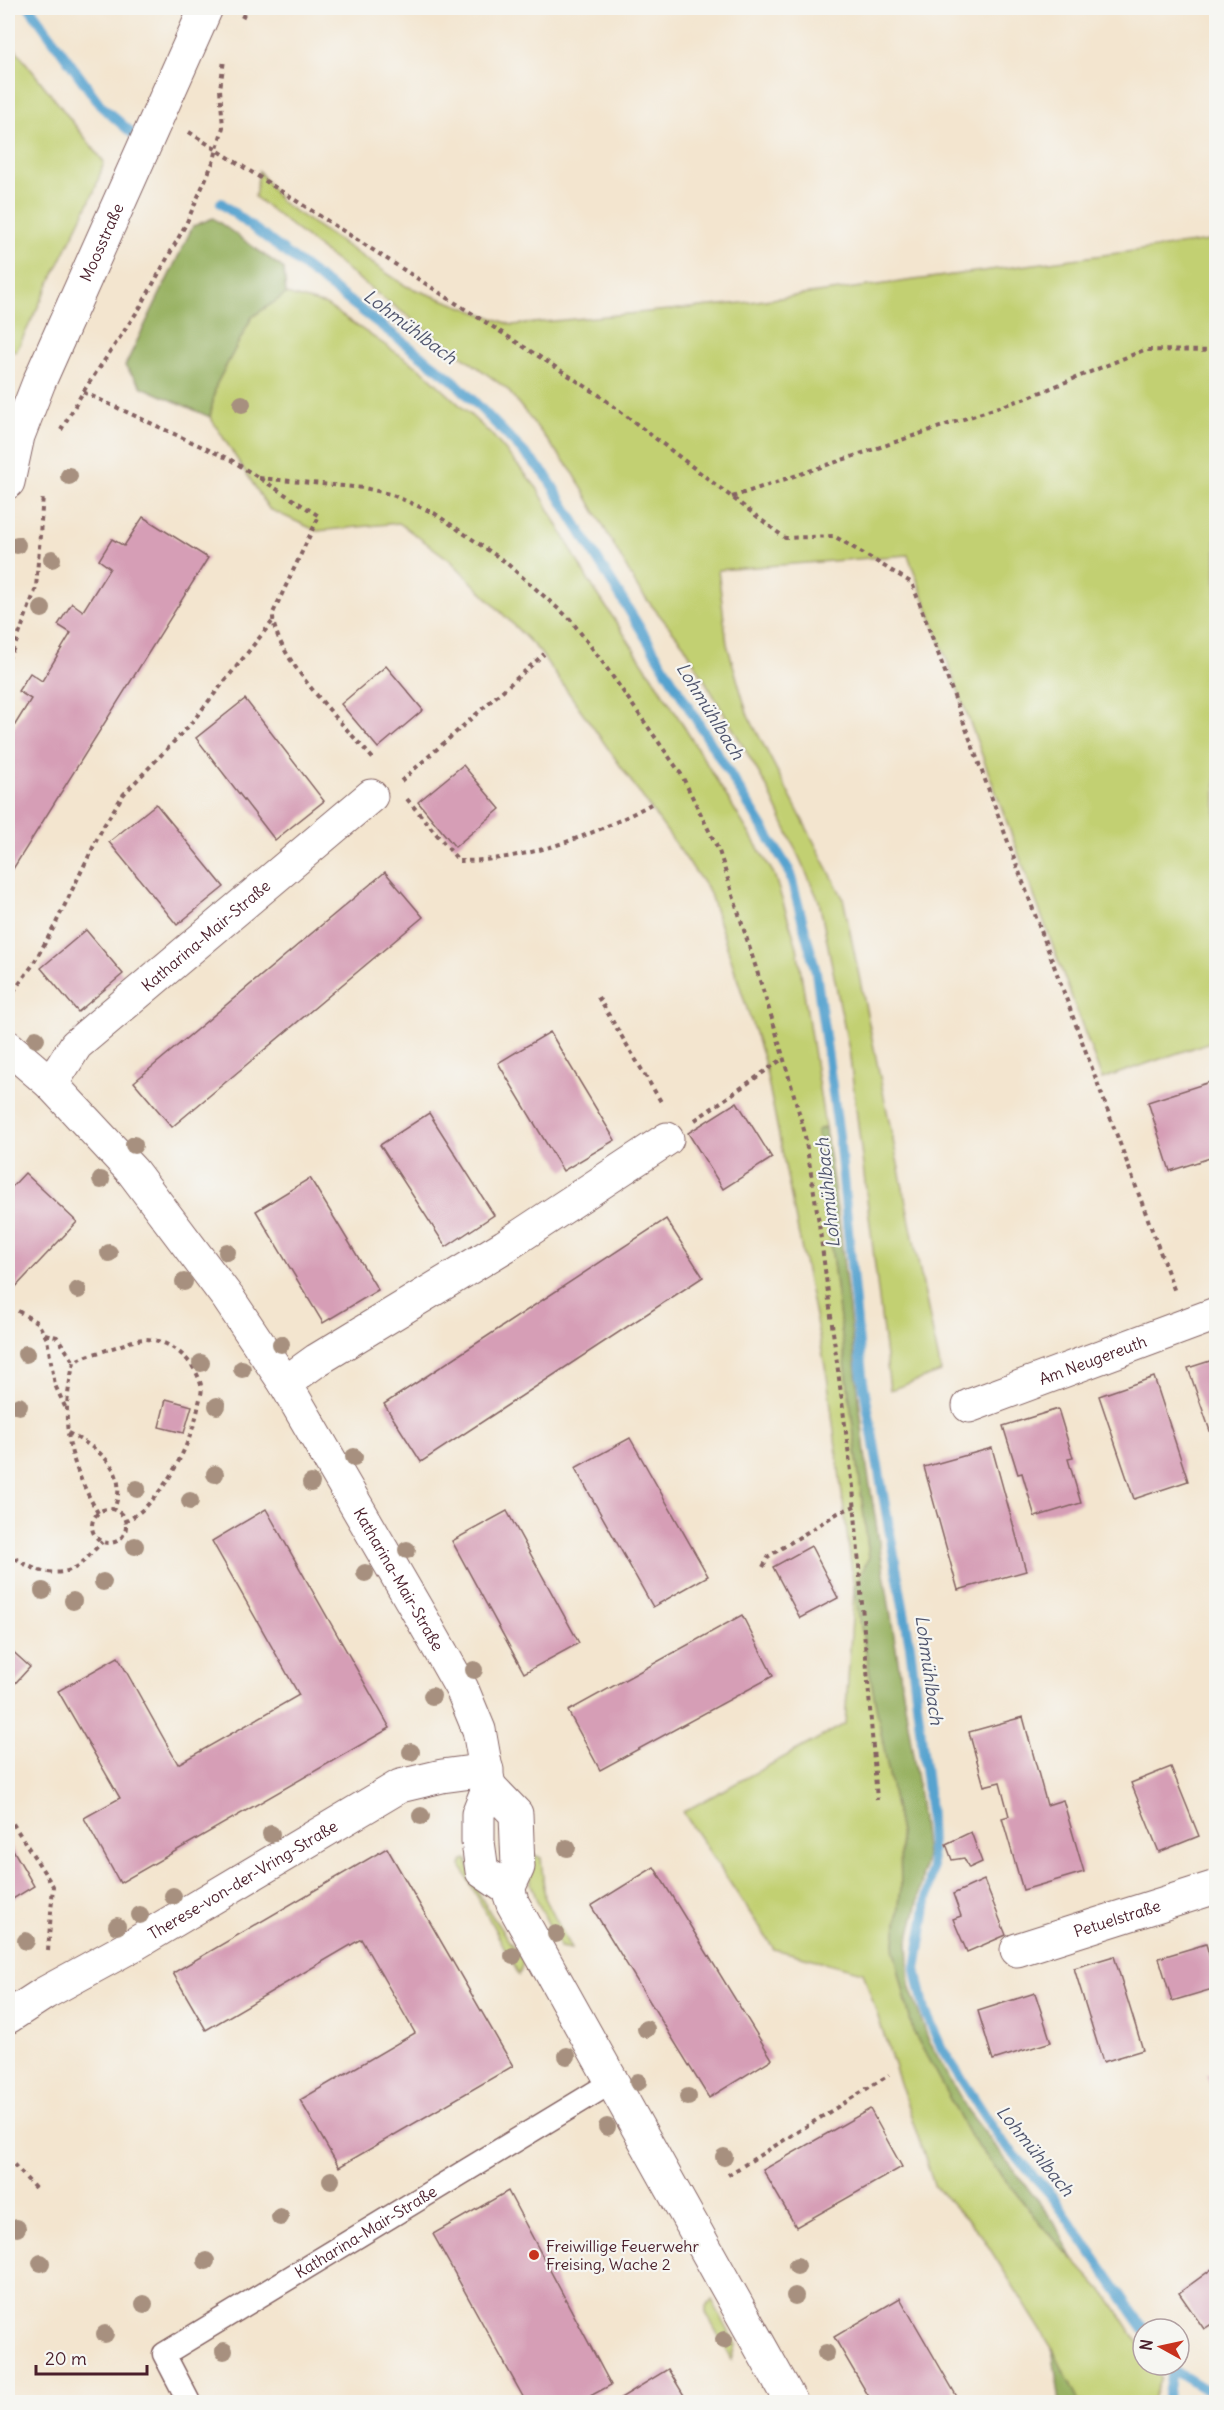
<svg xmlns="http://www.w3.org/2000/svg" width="1224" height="2410" viewBox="0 0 1224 2410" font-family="Delius,sans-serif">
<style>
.green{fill:#c2d072;stroke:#86784e;stroke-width:1.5}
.forest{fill:#99b264;stroke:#726848;stroke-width:1.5}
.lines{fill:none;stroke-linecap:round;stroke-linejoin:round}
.stream{stroke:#56a3cf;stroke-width:10}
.building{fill:#d69eb6}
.service-casing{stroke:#856464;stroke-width:25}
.minor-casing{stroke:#856464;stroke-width:35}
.tertiary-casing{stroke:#856464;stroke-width:35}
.path{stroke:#856464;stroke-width:4;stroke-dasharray:4.5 4.5;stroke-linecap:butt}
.service{stroke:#fff;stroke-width:22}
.minor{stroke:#fff;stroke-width:33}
.tertiary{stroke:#fff;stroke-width:33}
.tree{fill:#a7907f}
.poi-dot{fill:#c8321e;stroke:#f6f6f2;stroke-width:2}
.labels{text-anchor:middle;stroke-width:4.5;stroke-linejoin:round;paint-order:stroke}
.street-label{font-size:16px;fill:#4a1f2b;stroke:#f6f6f2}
.poi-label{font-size:16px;fill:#4a1f2b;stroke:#f6f6f2;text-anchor:start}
.water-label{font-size:18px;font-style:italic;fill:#4f546d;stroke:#f6f6f2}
</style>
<rect width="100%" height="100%" fill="#f6f6f2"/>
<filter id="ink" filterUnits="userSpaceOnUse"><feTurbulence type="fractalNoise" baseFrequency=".0167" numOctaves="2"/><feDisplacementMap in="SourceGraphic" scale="12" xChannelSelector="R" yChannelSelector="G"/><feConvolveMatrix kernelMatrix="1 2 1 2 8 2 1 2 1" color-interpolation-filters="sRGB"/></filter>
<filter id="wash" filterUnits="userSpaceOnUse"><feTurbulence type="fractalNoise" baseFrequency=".008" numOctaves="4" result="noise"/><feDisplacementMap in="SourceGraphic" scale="24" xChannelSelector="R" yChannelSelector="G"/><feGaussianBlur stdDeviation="1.35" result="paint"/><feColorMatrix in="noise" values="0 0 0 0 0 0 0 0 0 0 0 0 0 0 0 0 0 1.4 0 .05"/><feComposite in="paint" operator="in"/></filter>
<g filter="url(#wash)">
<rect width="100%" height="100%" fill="#f3e5cf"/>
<g class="green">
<polygon points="8,40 104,162 94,192 16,352 8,347"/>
<polygon points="259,171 281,202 406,286 512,325 742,303 1216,240 1216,1040 1102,1079 908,555 718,570 727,644 747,713 843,898 941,1372 890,1390 849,1050 819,901 767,787 684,645 639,590 574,474 507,389 379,295 255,197"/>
<polygon points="286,294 326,305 422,370 493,436 537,488 587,578 672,707 774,874 797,947 825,1127 817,1131 869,1557 854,1589 900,1833 901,1888 894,1951 913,2031 970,2136 1044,2228 1111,2301 1143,2350 1143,2365 1153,2365 1161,2377 1152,2402 1079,2402 1052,2348 980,2233 934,2185 863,1972 774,1949 683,1812 845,1724 854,1589 827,1376 764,1061 709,891 539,651 451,561 399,523 317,531 269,509 210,417 216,385 252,317"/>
<polygon points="530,1853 541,1858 545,1898 571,1949 560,1947 537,1901 531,1884"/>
<path d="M467,1859C474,1897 503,1930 523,1962L519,1975L463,1870L461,1865L463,1860Z"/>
<polygon points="712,2300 736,2345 732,2360 706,2313 706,2307"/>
</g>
<g class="forest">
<polygon points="213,218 284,269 286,294 252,317 216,385 210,417 142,387 125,366 193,226"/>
<polygon points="825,1127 840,1230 866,1461 918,1786 926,1856 918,1902 908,1941 910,1988 929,2041 968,2111 1054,2222 1073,2259 1044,2228 970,2136 913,2031 894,1951 901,1888 900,1833 854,1589 869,1557 817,1130"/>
<polygon points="1052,2348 1079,2402 1060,2402"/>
</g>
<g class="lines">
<g class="stream">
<polyline points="30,8 101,106 133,134"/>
<polyline points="221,203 454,381 545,474 789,870 816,972 839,1136 862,1376 910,1646 929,1800 932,1869 916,1969 925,2011 942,2049 1001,2140 1052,2196 1144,2329"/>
<polyline points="1172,2369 1216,2396"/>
<polyline points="1167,2402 1172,2369 1169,2365"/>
</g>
</g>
<g id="blocks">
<g class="building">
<polygon points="143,517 208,558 8,877 8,736 31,699 18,691 30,673 42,681 71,633 58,625 72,603 83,611 110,568 99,560 112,539 124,546"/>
<polygon points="386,666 423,710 378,748 341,704"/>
<polygon points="245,699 324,801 275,840 196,738"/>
<polygon points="463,765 500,809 455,847 418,802"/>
<polygon points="156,804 224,887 177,925 109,842"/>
<polygon points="385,872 423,917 172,1127 134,1082"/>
<polygon points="86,930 123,974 78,1012 41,968"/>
<polygon points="550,1032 615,1140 563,1171 498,1063"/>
<polygon points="1216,1080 1216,1156 1170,1171 1148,1102"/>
<polygon points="737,1102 772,1158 723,1189 688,1133"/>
<polygon points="429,1113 494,1215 446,1247 380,1145"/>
<polygon points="25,1173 77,1222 8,1295 8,1191"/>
<polygon points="310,1178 378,1290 323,1323 256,1211"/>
<polygon points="666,1219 703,1277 421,1462 384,1404"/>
<polygon points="1216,1359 1216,1448 1188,1368"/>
<polygon points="1154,1377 1188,1481 1134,1499 1099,1396"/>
<polygon points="166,1399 192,1406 184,1433 159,1427"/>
<polygon points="1058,1409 1073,1458 1068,1459 1081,1503 1035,1517 1022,1473 1018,1474 1003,1426"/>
<polygon points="630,1438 708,1576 653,1607 575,1468"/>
<polygon points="992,1448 1026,1571 958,1590 924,1467"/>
<polygon points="266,1509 390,1728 120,1883 84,1818 120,1798 58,1691 118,1657 178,1764 299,1695 212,1541"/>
<polygon points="507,1511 579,1643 524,1673 452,1541"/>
<polygon points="811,1546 838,1598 800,1618 773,1567"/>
<polygon points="742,1615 773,1676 600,1770 568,1711"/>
<polygon points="8,1647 30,1667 8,1691"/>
<polygon points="1023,1717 1047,1805 1063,1800 1084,1872 1023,1890 1002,1818 1009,1816 1000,1782 984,1786 969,1732"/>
<polygon points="1171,1767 1199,1836 1159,1852 1131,1783"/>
<polygon points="971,1832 982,1862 969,1868 964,1858 952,1860 946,1844"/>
<polygon points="8,1841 34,1886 8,1902"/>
<polygon points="387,1848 513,2066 339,2167 300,2100 415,2033 361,1939 206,2030 173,1973"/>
<polygon points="654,1867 772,2059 709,2098 591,1906"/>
<polygon points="984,1880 1006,1935 967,1952 953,1919 961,1916 953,1894"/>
<polygon points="1206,1944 1216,1979 1216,1988 1172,2001 1159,1958"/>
<polygon points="1114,1956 1143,2050 1103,2062 1074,1968"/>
<polygon points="1035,1993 1051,2042 993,2060 978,2011"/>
<polygon points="1216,2072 1216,2105 1207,2075"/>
<polygon points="870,2109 902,2167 796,2227 763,2170"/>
<polygon points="508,2191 611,2385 579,2402 526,2402 433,2234"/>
<polygon points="1216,2266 1216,2321 1204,2329 1179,2293"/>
<polygon points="900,2298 960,2402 872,2402 834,2337"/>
<polygon points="668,2369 688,2402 614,2402"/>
</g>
</g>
</g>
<g filter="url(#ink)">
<use href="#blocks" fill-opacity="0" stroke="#856464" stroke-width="1.5"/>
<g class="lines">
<defs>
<g id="service">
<path id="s1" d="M189,2402L164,2354L612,2082"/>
</g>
<g id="minor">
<path id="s2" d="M8,482L18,436L39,382L206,8"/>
<path id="s3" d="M51,1084L76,1045L371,796"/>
<polyline points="285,1383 317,1360 505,1246 667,1139"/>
<path id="s4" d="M969,1406L1216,1314"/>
<path id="s5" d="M1017,1950L1216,1887"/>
<path id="s6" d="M8,2017L45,1993L133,1945L400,1786L442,1776L487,1770"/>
</g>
<g id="tertiary">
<path id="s7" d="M8,1047L51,1084L133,1172L228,1298L285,1383L428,1629L462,1689L479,1730L489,1786L478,1814V1842L482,1871L508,1889L513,1904L791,2402"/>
<polyline points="489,1786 516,1814 518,1867 508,1889"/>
</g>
</defs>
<use href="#service" class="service-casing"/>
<use href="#minor" class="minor-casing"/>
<use href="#tertiary" class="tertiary-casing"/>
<g class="path">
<polyline points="242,18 247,8"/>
<polyline points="189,132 599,395 785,538 834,536 912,583 1175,1292"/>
<path d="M83,392L231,460L319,516L273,613C270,653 348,729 375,761"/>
<polyline points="61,430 83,392 141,306 186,224 214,160 223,127 220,89 224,60"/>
<polyline points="259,478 364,488 390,494 434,513 504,561 570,619 601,660 681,774 719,851 774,1025 804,1130 819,1223 853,1487 877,1800"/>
<polyline points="732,497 1029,397 1144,350 1216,351"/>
<polyline points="8,660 16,643 36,588 43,495"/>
<polyline points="401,781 544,654"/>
<path d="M407,799L459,861C525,861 594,836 651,804"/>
<polyline points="598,997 663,1105"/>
<polyline points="8,999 32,966 54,927 103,827 123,795 188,727 272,622"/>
<polyline points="695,1120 784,1058"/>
<polyline points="18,1311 38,1323 47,1339 55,1385 67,1411"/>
<polyline points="45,1334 57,1337 74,1362"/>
<path d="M68,1433C99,1449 130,1470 114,1509"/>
<circle cx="109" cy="1526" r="17"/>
<path d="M98,1513C68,1460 59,1423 74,1362C85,1355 96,1354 109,1349C120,1346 132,1340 144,1339C169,1339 195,1360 201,1385C203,1390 200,1398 199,1403C193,1442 162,1503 126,1521"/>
<path d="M8,1552C25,1568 56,1581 78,1566C87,1559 95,1549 102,1542"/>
<polyline points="763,1567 769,1556 838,1513 855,1506"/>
<polyline points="8,1816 53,1886 48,1951"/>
<polyline points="8,2158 35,2188"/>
<polyline points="728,2175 889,2075"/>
</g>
<use href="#service" class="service"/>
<use href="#minor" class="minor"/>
<use href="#tertiary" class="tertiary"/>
</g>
<g class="tree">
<circle cx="242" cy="404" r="9"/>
<circle cx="69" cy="476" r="9"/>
<circle cx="17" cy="545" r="9"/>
<circle cx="52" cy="559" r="9"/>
<circle cx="42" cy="609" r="9"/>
<circle cx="36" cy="1039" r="9"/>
<circle cx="134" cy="1145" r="9"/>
<circle cx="101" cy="1180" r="9"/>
<circle cx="227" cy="1252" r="9"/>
<circle cx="109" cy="1253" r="9"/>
<circle cx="184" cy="1282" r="9"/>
<circle cx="78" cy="1290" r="9"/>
<circle cx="281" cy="1344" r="9"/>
<circle cx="26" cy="1354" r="9"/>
<circle cx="201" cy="1363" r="9"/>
<circle cx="242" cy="1369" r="9"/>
<circle cx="19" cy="1406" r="9"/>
<circle cx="217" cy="1406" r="9"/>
<circle cx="354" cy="1457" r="9"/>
<circle cx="215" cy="1474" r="9"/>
<circle cx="311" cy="1483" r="9"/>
<circle cx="137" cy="1489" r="9"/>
<circle cx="190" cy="1501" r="9"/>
<circle cx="135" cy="1546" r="9"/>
<circle cx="407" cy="1550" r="9"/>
<circle cx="365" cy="1573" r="9"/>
<circle cx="103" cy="1582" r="9"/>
<circle cx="43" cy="1591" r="9"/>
<circle cx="73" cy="1601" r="9"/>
<circle cx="474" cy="1670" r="9"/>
<circle cx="432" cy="1696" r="9"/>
<circle cx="411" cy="1752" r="9"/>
<circle cx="421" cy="1816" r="9"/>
<circle cx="271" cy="1834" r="9"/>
<circle cx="567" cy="1848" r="9"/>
<circle cx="173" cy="1896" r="9"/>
<circle cx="140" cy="1915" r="9"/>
<circle cx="117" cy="1926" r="9"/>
<circle cx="556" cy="1934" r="9"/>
<circle cx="26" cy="1941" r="9"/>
<circle cx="513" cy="1956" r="9"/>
<circle cx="646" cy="2029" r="9"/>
<circle cx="567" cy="2056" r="9"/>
<circle cx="638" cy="2082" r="9"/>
<circle cx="688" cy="2097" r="9"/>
<circle cx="607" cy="2127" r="9"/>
<circle cx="724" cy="2157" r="9"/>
<circle cx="331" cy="2180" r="9"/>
<circle cx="280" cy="2217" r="9"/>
<circle cx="17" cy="2228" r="9"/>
<circle cx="206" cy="2261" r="9"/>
<circle cx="41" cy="2263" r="9"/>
<circle cx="797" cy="2266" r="9"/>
<circle cx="795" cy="2296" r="9"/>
<circle cx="144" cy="2304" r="9"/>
<circle cx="105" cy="2334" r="9"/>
<circle cx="724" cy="2340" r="9"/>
<circle cx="224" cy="2351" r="9"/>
<circle cx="826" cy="2353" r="9"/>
</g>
</g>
<circle class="poi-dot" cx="534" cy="2255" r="6"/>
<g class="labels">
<g class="street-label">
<text dy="6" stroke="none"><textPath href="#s2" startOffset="258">Moosstraße</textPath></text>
<text dy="6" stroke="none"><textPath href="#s3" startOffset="216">Katharina-Mair-Straße</textPath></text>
<text dy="6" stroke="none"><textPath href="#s4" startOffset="132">Am Neugereuth</textPath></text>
<text dy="6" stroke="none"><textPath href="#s7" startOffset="664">Katharina-Mair-Straße</textPath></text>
<text dy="6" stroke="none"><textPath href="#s6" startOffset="272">Therese-von-der-Vring-Straße</textPath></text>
<text dy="6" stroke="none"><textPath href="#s5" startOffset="105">Petuelstraße</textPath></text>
<text dy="6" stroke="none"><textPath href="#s1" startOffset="290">Katharina-Mair-Straße</textPath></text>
</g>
<g class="poi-label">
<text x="546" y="2252">Freiwillige Feuerwehr<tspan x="546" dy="18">Freising, Wache 2</tspan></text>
</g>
<g class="water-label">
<text transform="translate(410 327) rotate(37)" y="6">Lohmühlbach</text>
<text transform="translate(710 711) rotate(58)" y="6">Lohmühlbach</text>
<text transform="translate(828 1193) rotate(-96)" y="6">Lohmühlbach</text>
<text transform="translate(929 1670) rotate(82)" y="6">Lohmühlbach</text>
<text transform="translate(1035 2151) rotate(51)" y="6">Lohmühlbach</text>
</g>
</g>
<rect width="1224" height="2410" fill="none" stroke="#f6f6f2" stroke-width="30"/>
<g transform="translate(1161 2347) rotate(278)"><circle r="28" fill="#f6f6f2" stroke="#b1a0a2" stroke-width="1.5"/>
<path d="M0-4.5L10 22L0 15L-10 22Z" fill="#c8321e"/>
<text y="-9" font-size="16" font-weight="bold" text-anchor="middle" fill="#4a1f2b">N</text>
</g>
<path d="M36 2365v9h111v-9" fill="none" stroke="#4a1f2b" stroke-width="3"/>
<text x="45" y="2365" font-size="18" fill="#4a1f2b" stroke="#f6f6f2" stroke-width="4.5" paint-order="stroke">20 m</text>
</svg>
